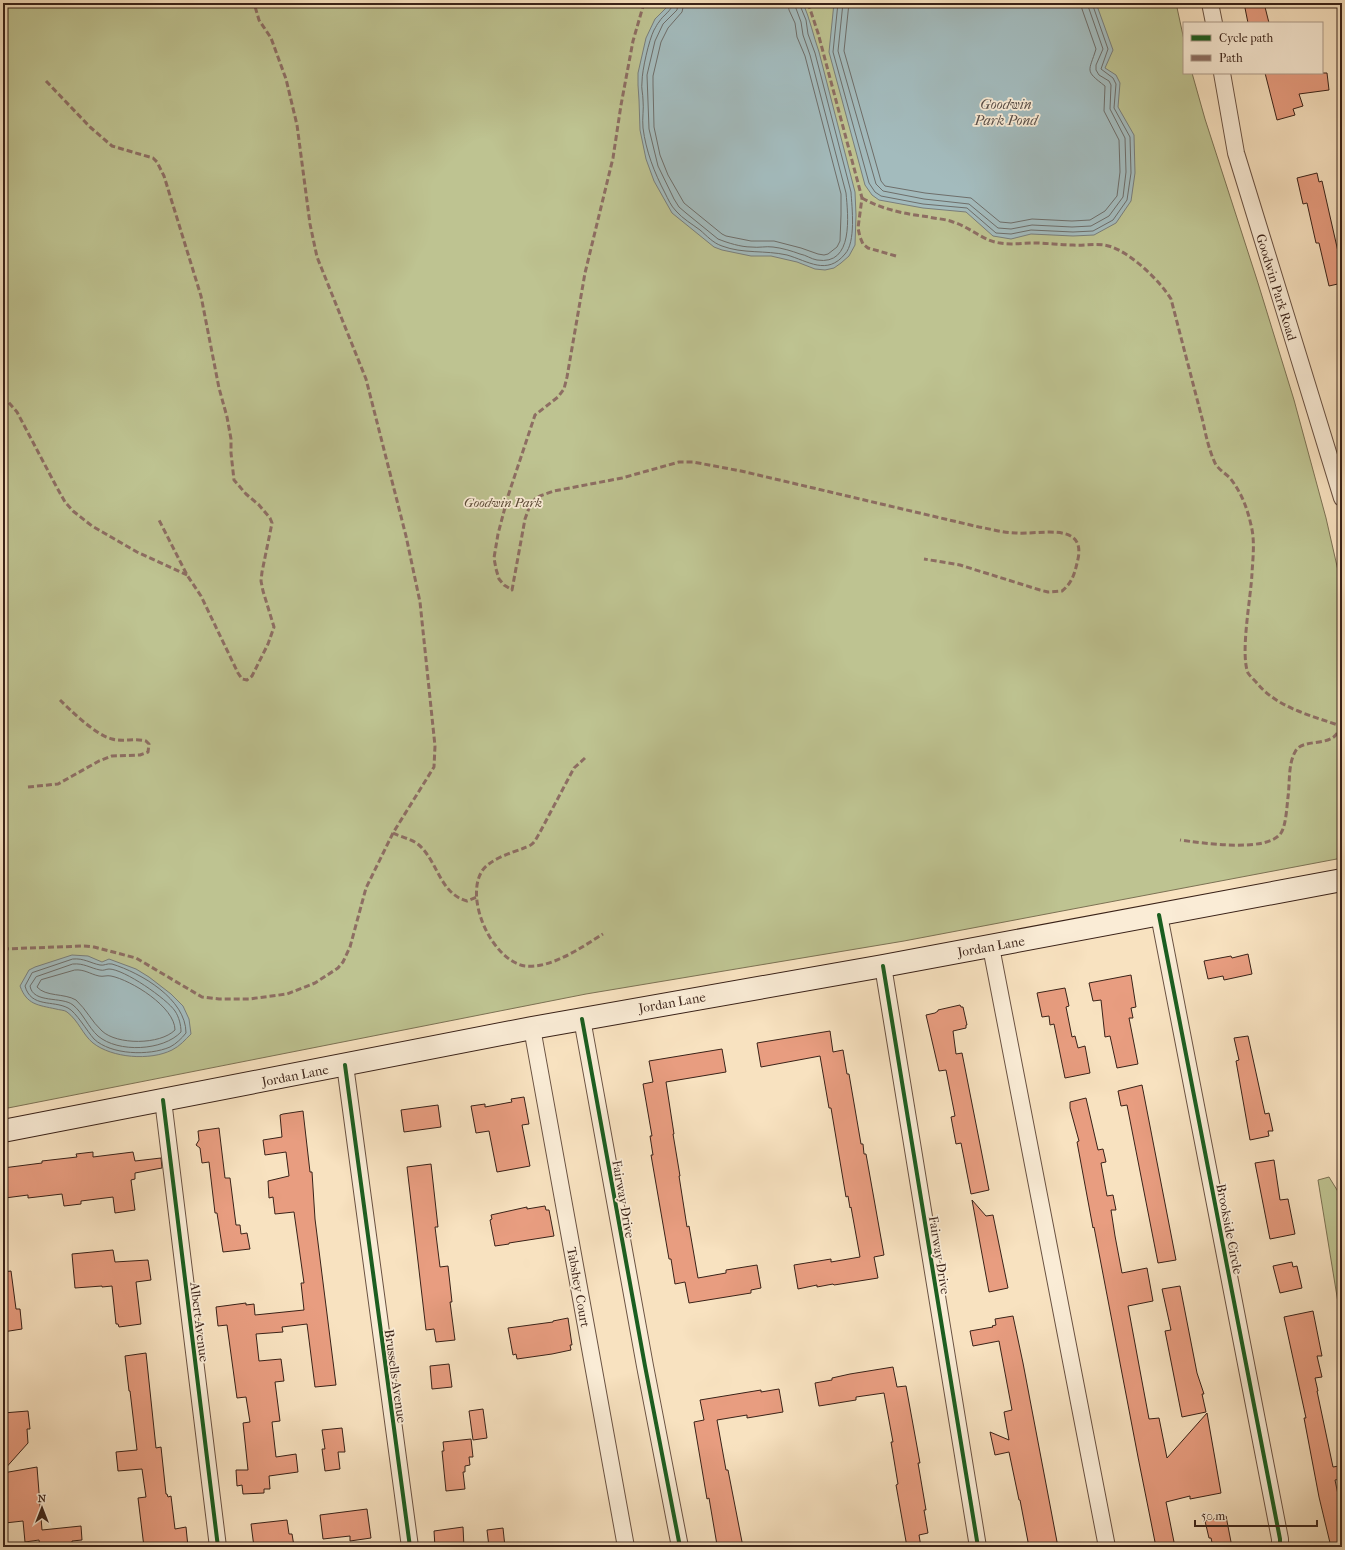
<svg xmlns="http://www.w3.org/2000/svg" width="1345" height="1550" viewBox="0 0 1345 1550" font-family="'IM FELL French Canon',serif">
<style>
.green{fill:#bec391;stroke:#7c7254}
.water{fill:#a3bbbd;stroke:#797e7b}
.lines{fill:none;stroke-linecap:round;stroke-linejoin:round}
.shore{stroke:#6e6e6a;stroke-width:1}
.building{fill:#e89d80;stroke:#3a2218}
.street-casing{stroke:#6a5242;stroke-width:18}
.secondary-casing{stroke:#3a2218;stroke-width:24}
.street{stroke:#faecd6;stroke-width:16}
.secondary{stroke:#faecd6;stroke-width:22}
.quiet{stroke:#8d6e63;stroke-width:3;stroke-dasharray:6 3;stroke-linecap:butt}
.cycleway-casing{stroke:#faecd6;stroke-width:6}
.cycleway{stroke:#1b5e20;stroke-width:4}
.labels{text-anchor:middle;stroke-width:3.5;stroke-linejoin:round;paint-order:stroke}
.street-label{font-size:13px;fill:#3a2218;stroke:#faecd6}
.park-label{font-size:13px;font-style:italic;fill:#5b4a36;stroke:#faecd6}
.water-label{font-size:14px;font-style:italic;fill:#5a504a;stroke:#faecd6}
</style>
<rect width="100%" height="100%" fill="#f8e2c0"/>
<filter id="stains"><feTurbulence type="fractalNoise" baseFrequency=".005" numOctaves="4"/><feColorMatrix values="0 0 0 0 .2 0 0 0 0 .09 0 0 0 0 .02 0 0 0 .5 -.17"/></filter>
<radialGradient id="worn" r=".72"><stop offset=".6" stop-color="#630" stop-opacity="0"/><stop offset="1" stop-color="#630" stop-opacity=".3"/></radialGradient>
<g class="green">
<polygon points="3,3 1176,3 1184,40 1184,73 1192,73 1205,119 1258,283 1294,400 1326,518 1342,588 1342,858 904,941 586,994 3,1109"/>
<polygon points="1329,1177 1342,1198 1342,1327 1318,1180"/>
</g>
<g class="water">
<path d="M671,3H803C810,19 813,35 819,52L855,192L856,215L855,245L849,256L841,263L834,268L825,270L815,269L797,262L771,256H751L722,250L714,247L672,213L654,181L646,159L640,130L639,100L638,85V73L646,38L655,19Z"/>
<polygon points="834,3 1096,3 1113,50 1105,68 1116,75 1120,83 1118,107 1134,135 1135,173 1131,201 1116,223 1094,235 1073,236 1031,234 1011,239 993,236 966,212 923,208 879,200 872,195 865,185 829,52"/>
<path d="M72,955L88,956L102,962L109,959L136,969L149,977L171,994L183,1006L189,1019L191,1034C185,1040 180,1046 172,1050C150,1061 112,1058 93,1043C83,1035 78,1020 67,1012C65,1010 59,1010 56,1009C38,1005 27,1005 20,986L29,970L35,967Z"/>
</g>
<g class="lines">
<g class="shore">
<path d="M673,3C672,11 663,15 659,22C657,24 656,27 654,30C649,40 642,70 642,82C641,88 643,94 643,100C644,109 642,118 643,128C646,151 654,172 665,193C668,199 671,206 676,211C683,219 692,224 700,230C707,236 713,243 722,246C743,254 765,250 787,255C808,261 827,276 845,254C856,242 852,208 851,192L815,53L808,34L806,20L799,3"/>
<path d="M678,3L677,10L663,24L655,41L647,75L649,129L658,166L674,199L679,207L686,213L718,239C728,243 741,247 751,247C759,248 766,246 773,247C782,248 792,251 800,254C806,255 811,259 817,260C854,266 848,215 846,193L810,55L803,35L801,22L794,3"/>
<polyline points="684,3 682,12 668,28 661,42 653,76 653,84 654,127 660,155 668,175 684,203 722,234 726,236 751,241 774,241 801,248 818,254 824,255 828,254 837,247 840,241 841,215 841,194 805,56 797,37 795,23 789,10 788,3"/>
<polyline points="838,3 833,52 869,183 875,192 881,196 923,204 967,208 996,233 1011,234 1031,230 1073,232 1093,231 1113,220 1127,200 1131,173 1130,137 1114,108 1116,84 1113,78 1101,69 1108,49 1092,3"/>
<polyline points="843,3 838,51 876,184 883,191 924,199 969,204 998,228 1011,229 1032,225 1072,227 1091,226 1109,216 1123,197 1126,172 1125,138 1110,109 1111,85 1109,81 1099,75 1096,70 1096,65 1103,49 1087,3"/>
<path d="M849,3L844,51L881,181L885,186L925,193L971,198L1000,222L1011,223L1032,219L1072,221L1090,220L1105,211L1117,196L1120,172L1119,140L1104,111L1105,86C1084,70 1089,72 1096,49L1082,9L1081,3"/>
<path d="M73,959C84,958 90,963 100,965C104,966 107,963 112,964C141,973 186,999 186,1033C182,1038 176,1044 170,1047C149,1056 111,1055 94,1039C87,1031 76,1012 68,1008C53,1000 31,1008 25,986L32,973Z"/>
<path d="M73,964C84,963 90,968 100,970C104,971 106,969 109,969C124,969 167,999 175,1011C179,1017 181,1025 181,1032C163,1051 118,1053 98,1036C88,1027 83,1013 73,1005C62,996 33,1004 30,986L36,977Z"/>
<path d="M75,970C84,969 90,974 99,976C103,977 107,975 111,976C131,980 175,1007 175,1030C160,1045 117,1045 102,1031C92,1022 86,1009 76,1000C64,993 46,997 37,987L41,980Z"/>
</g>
</g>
<g class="building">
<polygon points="1244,3 1264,3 1269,23 1248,23"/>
<polygon points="1265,73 1327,73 1329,90 1299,94 1303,106 1293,109 1295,115 1277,120"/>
<polygon points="1317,173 1319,182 1322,181 1339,256 1342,256 1342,283 1329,286 1319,243 1316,243 1307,203 1303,204 1297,178"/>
<polygon points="1248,954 1252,974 1224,980 1223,976 1208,979 1204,961 1231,956 1232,958"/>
<polygon points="1131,975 1136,1007 1131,1008 1133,1018 1129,1018 1138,1064 1117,1068 1110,1036 1105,1037 1101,1000 1093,1001 1089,983"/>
<polygon points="1065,988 1069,1006 1066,1007 1072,1037 1075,1036 1078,1048 1085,1046 1090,1073 1065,1078 1054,1024 1050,1025 1049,1016 1042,1017 1037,993"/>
<polygon points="960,1005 961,1007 963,1007 967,1025 966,1025 966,1028 953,1031 956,1054 962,1053 989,1190 971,1194 961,1143 956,1144 951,1117 955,1116 946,1070 939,1071 926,1015 935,1013 938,1011 938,1010"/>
<polygon points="830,1031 833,1052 843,1050 847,1074 849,1074 861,1144 863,1144 864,1154 866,1154 884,1255 874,1257 878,1278 834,1285 833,1284 817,1287 817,1285 798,1289 794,1265 831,1259 831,1262 860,1257 851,1207 850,1208 848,1196 846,1197 831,1108 829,1108 820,1056 761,1067 757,1043"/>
<polygon points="1248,1036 1265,1114 1269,1113 1273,1131 1268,1131 1269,1136 1250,1140 1236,1061 1239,1060 1234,1038"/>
<polygon points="722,1049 726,1072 666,1082 674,1134 673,1134 680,1176 679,1176 687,1227 689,1226 698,1278 726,1273 726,1270 757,1265 761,1288 751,1290 751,1293 689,1303 685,1282 675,1284 671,1259 669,1259 651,1155 653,1155 650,1136 652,1136 643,1084 653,1082 649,1061"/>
<polygon points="1142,1085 1176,1260 1158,1263 1127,1105 1121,1106 1118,1091"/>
<polygon points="524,1097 529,1124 522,1125 530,1166 497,1172 489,1131 476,1133 471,1106 485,1104 485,1107 512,1102 511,1099"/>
<polygon points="1086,1098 1098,1150 1103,1149 1106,1162 1101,1163 1107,1196 1113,1195 1116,1210 1111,1210 1115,1236 1122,1273 1147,1268 1153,1301 1128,1306 1149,1419 1159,1418 1167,1458 1207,1413 1221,1493 1190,1499 1190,1496 1166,1502 1175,1547 1156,1547 1138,1457 1094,1227 1093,1228 1077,1142 1079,1141 1070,1108 1070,1102"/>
<polygon points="438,1105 441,1127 404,1132 401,1110"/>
<polygon points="303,1111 310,1172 312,1172 315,1219 336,1385 315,1387 307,1324 282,1327 283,1332 256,1334 259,1361 281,1359 284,1381 275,1382 280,1421 272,1422 276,1457 296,1454 298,1472 269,1476 270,1489 264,1489 264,1493 243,1494 242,1485 237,1486 236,1470 248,1470 243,1423 250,1422 246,1397 237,1398 227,1325 218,1326 216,1307 246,1303 246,1305 254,1304 255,1315 304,1310 301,1283 304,1283 294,1212 275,1214 273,1197 269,1198 268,1181 289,1176 286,1152 265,1155 263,1140 282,1137 280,1115 283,1114"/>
<polygon points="219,1128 225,1178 230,1178 236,1225 240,1225 241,1234 247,1233 250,1249 223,1252 217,1213 215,1213 209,1162 202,1163 200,1148 196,1145 199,1140 198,1131"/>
<polygon points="93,1152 93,1157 133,1152 135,1161 161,1158 162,1168 135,1173 135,1179 131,1180 135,1210 115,1213 113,1197 81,1201 81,1204 64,1206 62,1194 28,1198 28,1195 5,1198 3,1168 42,1163 42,1161 77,1157 76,1154"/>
<polygon points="1274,1160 1280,1200 1288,1199 1295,1234 1270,1239 1255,1163"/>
<polygon points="431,1164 438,1227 435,1227 440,1267 448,1266 452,1302 450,1302 455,1340 436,1342 434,1329 426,1330 407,1167"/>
<polygon points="972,1200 986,1216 993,1215 1008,1288 989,1292"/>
<polygon points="545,1206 546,1210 549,1210 554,1236 509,1243 509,1244 495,1246 490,1220 492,1219 491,1215 527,1207 527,1209"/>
<polygon points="113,1250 115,1262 148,1260 151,1280 136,1282 141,1324 119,1327 118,1324 116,1324 112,1286 102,1287 102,1286 75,1288 72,1254"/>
<polygon points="1292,1262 1293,1267 1297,1266 1302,1288 1280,1293 1273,1266"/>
<polygon points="11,1271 16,1309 20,1309 22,1329 3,1332 3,1272"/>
<polygon points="1180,1286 1197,1373 1204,1394 1202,1394 1206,1412 1182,1417 1165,1331 1171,1330 1162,1289"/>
<polygon points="1313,1311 1322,1356 1317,1356 1322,1377 1315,1378 1318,1391 1317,1391 1333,1467 1339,1466 1341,1479 1335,1480 1342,1514 1342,1545 1331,1547 1319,1497 1304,1418 1306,1418 1284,1317"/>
<polygon points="1013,1316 1023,1363 1058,1547 1029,1547 1020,1500 1019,1500 1009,1452 995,1455 990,1432 1009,1440 1004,1412 1012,1410 999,1341 973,1346 970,1331 993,1327 992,1326 996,1325 995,1319"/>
<polygon points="568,1318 572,1345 570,1345 571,1350 552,1354 517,1359 516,1354 513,1355 508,1328 553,1322 553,1321"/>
<polygon points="146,1353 156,1448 161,1447 166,1494 167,1494 168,1497 171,1496 175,1529 186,1527 188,1547 144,1547 138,1498 146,1497 142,1469 118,1471 116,1452 137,1450 130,1391 129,1391 125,1356"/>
<polygon points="449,1364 452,1387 432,1389 430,1366"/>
<polygon points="893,1367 897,1387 906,1386 920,1463 918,1463 926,1510 924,1510 928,1533 919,1535 921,1547 907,1547 896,1485 898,1484 891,1442 893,1442 884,1393 856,1397 856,1400 819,1406 815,1383 832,1380 832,1378 850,1374"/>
<polygon points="779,1389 783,1412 747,1418 747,1415 717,1420 726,1470 728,1470 743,1547 719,1547 718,1545 717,1545 709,1498 707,1499 694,1422 704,1420 700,1400 761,1390 761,1392"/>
<polygon points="483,1409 487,1438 473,1440 469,1411"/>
<polygon points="28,1411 30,1429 27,1429 28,1443 3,1471 3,1413"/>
<polygon points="342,1428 345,1452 338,1452 340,1469 325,1471 322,1449 325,1449 322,1430"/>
<polygon points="471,1439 473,1457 469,1457 470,1465 465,1466 465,1472 463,1472 465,1489 446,1491 442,1451 444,1451 443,1442"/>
<polygon points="37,1467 42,1530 81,1526 82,1540 72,1541 72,1547 40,1547 39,1540 25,1542 23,1521 5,1523 3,1501 3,1473"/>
<polygon points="367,1509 371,1538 350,1541 350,1536 323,1539 320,1515"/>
<polygon points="1226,1516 1232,1547 1213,1547 1211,1538 1209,1538 1205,1521"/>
<polygon points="287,1520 289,1534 292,1534 294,1546 254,1547 251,1524"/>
<polygon points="463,1527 464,1547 435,1547 434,1531"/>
<polygon points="503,1528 505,1547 489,1547 487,1530"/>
</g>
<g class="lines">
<defs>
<g id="street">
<polyline points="1210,3 1214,23"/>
<polyline points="1222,73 1236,153 1342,498"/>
<polyline points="1159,915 1280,1539 1280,1547"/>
<polyline points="991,947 1107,1547"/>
<polyline points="883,966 978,1547"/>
<polyline points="582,1019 645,1366 680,1547"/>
<polyline points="532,1028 626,1547"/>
<polyline points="345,1065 410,1547"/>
<polyline points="163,1100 218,1547"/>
</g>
<polyline id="secondary" points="3,1131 532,1028 883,966 1342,880"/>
</defs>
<use href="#street" class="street-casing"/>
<use href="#secondary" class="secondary-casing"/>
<use href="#street" class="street"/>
<use href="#secondary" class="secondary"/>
<g class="quiet">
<path d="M644,3L633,41L621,105L613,158L585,273L567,377L564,389L558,397L535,415L508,496L498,534L494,558L496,569L499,579L504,585L512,590L525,519L529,508L535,499L540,496L554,491L622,478L679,462H693L741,471L979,527C991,529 1004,533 1016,533C1038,535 1086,521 1078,559C1075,572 1073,582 1062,591L1048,592L1040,590L960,565L924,559"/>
<polyline points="808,3 818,33 862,198 858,228 860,237 863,244 868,248 896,256"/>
<polyline points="46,81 90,127 112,146 153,158 157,162 164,176 201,296 219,388 227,417 231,439 231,453 234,480 246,494 259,505 270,518 272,523 262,572 261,581 263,591 274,627 268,644 252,676 247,680 242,679 238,673 201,596 187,575 158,518"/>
<path d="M862,198C883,210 906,214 929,217C937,219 946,219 953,222C970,227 983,241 1000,243C1011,245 1023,243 1034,243C1047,243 1060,245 1073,245C1087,246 1099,242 1112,247C1133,255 1160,281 1171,299L1203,422C1206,436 1209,450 1215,463C1218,469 1225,473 1230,478C1241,492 1247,507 1251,525C1255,540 1253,557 1252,573C1251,597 1240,653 1248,673C1250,676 1253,679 1256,682C1276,707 1309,715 1338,725L1340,727C1334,750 1303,736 1295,752C1288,765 1290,782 1288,797C1287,805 1286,826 1281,833C1268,853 1202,843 1180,840"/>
<polyline points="3,396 17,412 55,484 65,502 73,511 92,526 137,552 187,575"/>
<path d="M585,758L574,768L539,834C537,837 535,842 532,844C530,846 526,847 524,848C511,853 490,859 482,871C464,900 493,961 525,966C551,969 582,947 603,934"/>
<path d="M28,787L58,784L99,761L112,756L140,755L148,752L149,744L146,741C135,738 123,742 112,739C96,735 72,712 60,700"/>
<path d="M393,833C401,837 412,839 419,845C438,862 440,894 467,901L477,897"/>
<polyline points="3,949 84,946 94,947 136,958 202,997 219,999 249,999 287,994 315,983 338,968 343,962 350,947 366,888 393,833 434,767 435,746 420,602 406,536 366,379 317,257 310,224 297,125 286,79 271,38 259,20 254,3"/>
</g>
<defs>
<g id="cycleway">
<polyline points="1159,915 1280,1539 1280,1547"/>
<polyline points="883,966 978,1547"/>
<polyline points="582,1019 645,1366 680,1547"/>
<polyline points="345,1065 410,1547"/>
<polyline points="163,1100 218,1547"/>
</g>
</defs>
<use href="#cycleway" class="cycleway-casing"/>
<use href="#cycleway" class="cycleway"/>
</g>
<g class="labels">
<g class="street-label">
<text transform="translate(1277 287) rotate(73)" y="5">Goodwin Park Road</text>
<text transform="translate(991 946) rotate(-10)" y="5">Jordan Lane</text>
<text transform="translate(672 1002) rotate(-10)" y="5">Jordan Lane</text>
<text transform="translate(295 1075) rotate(-11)" y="5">Jordan Lane</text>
<text transform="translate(624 1199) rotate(80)" y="5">Fairway Drive</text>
<text transform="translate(1230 1229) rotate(79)" y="5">Brookside Circle</text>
<text transform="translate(940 1255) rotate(81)" y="5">Fairway Drive</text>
<text transform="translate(579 1287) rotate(80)" y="5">Tabshey Court</text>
<text transform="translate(200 1322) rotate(83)" y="5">Albert Avenue</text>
<text transform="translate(396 1376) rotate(82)" y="5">Brussells Avenue</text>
</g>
<g class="park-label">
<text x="503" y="507">Goodwin Park</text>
</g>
<g class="water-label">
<text x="1006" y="109">Goodwin<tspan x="1006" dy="16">Park Pond</tspan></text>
</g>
</g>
<rect width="1345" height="1550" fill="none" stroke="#f8e2c0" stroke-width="16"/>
<rect x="4" y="4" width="1337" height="1542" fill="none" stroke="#3a2218" stroke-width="2"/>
<rect x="8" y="8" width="1329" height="1534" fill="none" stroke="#3a2218"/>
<rect x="1183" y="22" width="140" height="52" fill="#faecd6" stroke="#ad9b8a"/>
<rect x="1191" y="35" width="20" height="6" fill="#1b5e20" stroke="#ad9b8a"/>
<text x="1219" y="42" font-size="12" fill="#3a2218">Cycle path</text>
<rect x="1191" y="55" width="20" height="6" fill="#8d6e63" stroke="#ad9b8a"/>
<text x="1219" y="62" font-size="12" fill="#3a2218">Path</text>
<g transform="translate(42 1508)" stroke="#faecd6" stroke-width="3" paint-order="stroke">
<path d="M0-3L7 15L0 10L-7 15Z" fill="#3a2218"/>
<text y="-6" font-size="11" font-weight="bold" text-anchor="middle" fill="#3a2218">N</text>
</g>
<path d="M1195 1520v6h122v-6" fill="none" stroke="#3a2218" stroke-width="2"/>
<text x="1201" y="1520" font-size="12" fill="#3a2218" stroke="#faecd6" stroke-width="3" paint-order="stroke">50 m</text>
<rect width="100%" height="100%" filter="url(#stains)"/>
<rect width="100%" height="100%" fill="url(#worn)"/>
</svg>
